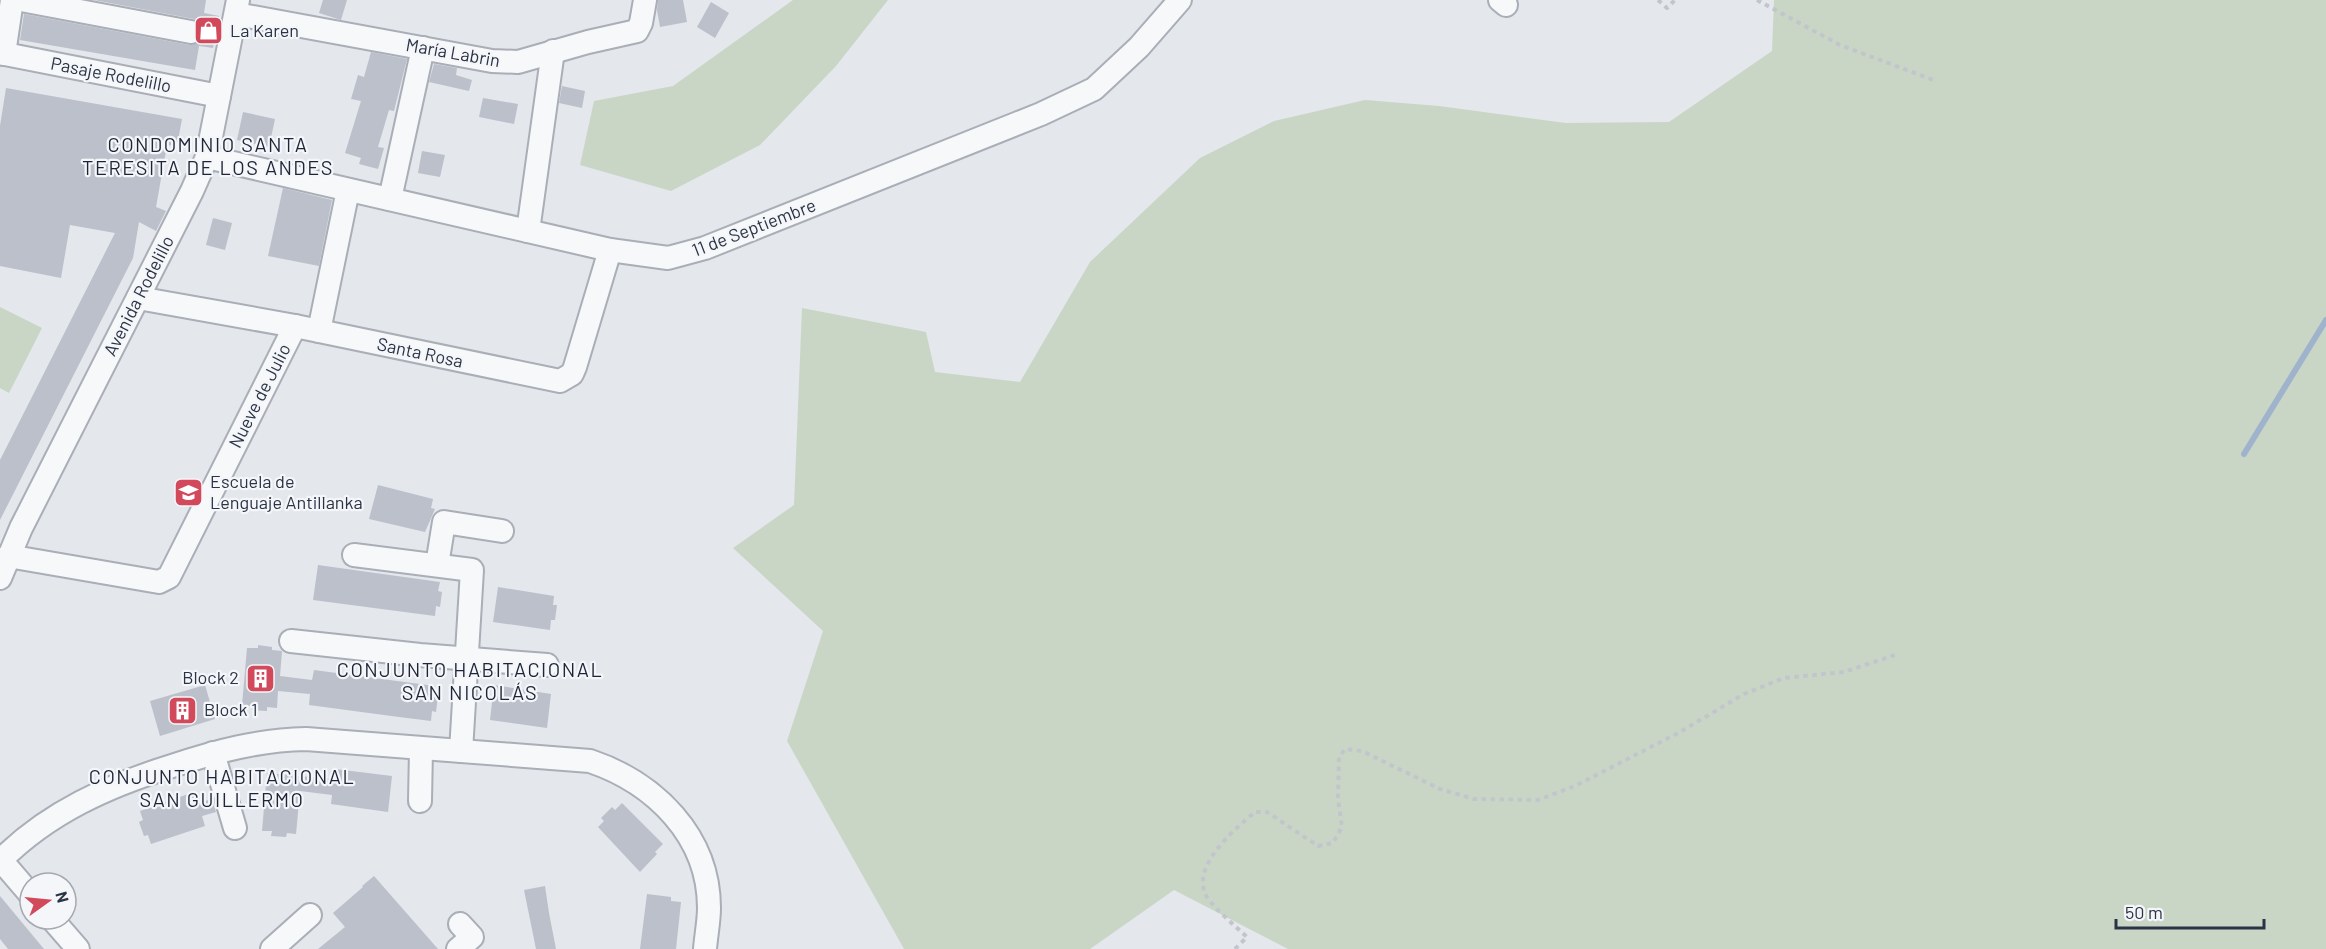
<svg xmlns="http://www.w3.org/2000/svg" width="2326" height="949" viewBox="0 0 2326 949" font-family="Barlow,sans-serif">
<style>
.green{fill:#c9d6c5}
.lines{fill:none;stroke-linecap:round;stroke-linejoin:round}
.stream{stroke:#9fb4cc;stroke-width:6}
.building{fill:#bbc0ca}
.minor-casing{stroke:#a9aeb7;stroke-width:26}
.path{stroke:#c2c5cb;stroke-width:4;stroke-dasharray:4.5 4.5;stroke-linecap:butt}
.minor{stroke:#f7f8fa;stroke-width:22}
.labels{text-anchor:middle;stroke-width:4.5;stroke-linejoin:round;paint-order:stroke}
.poi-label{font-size:18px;fill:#2b3445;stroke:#f4f6f9;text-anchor:start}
.street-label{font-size:18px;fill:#2b3445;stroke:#f4f6f9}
.neighbourhood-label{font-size:20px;letter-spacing:1.5px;fill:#1d2536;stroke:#f4f6f9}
</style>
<rect width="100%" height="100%" fill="#e4e7ec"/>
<g class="green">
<polygon points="793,0 888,0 836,66 760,145 671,191 580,165 594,101 673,86"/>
<polygon points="1774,0 2326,0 2326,949 1288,949 1174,890 1090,949 904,949 787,741 823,631 733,548 794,505 802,308 926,332 935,372 1020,382 1090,262 1200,158 1274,121 1365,100 1439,106 1566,123 1669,122 1772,51"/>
<polygon points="0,307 42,328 9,393 0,388"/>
</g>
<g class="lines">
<polyline class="stream" points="2244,454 2326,320"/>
</g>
<g class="building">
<polygon points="94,0 206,0 204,13 219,16 213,48 199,46 195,70 20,40 24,14 189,45 196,44 204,35 203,27 194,19"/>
<polygon points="323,0 347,0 341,20 319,13"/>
<polygon points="658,0 683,0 687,22 660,27 657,10"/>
<polygon points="711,2 729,13 715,38 697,27"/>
<polygon points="371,52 407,59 394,111 389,110 378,147 384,148 378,169 359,164 361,158 345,153 361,101 351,99 358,75 364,77"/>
<polygon points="434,64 457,68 456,75 472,80 469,91 429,82"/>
<polygon points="562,86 585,91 582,108 559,103"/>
<polygon points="6,88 182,119 177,146 167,145 156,207 166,211 156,231 139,222 133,258 0,520 0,460 115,233 70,225 61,278 0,266 0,126"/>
<polygon points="483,98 518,104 514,124 479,117"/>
<polygon points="243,112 275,119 269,147 237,140"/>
<polygon points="422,151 445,155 440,177 418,173"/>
<polygon points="283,188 332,200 319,266 268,256"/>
<polygon points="213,218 232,223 225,250 206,245"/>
<polygon points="378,485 433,499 431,508 435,509 425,532 369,519"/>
<polygon points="318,565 440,582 438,591 442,592 440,607 436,606 435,616 313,600"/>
<polygon points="498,587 554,596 553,605 557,605 555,620 551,620 550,630 493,622"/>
<polygon points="258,645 272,647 272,650 282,651 280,676 312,680 314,670 435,686 434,696 438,696 436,712 432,711 431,721 399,717 309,705 310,694 278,691 277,708 267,707 267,711 252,710 252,706 242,705 247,648 258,648"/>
<polygon points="205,685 215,719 160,736 150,701"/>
<polygon points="494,685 551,694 547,728 490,720"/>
<polygon points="335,769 392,776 388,812 331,804 332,795 300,791 296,834 287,833 286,837 271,836 272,831 262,831 267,773 334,779"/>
<polygon points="194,792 198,803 212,799 216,812 202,816 205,826 151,844 148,835 144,836 139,822 143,820 140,811"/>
<polygon points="622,803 663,844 655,852 657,854 640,872 598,827 604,821 601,818 612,807 615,810"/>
<polygon points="374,876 438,949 318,949 345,927 333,913 363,887 362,886"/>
<polygon points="545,886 549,913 556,949 536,949 524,890"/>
<polygon points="647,894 671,897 671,901 681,902 676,949 640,949"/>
<polygon points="0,896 44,949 8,949 0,939"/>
</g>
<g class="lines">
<defs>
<g id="minor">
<polyline points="21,0 191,32"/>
<polyline points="1500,0 1506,5"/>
<polyline points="236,14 492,61 518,62 588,42 637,31 641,23 645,0"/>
<polyline points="0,53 219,96"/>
<polyline points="4,54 12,0"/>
<polyline points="207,157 610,250 668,258 705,248 1041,114 1094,89 1139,47 1180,0"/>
<polyline points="390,199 423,48"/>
<polyline points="528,231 553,51"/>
<polyline points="138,298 295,326 560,381 572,374 575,367 610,250"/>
<polyline points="319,331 348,190"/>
<polyline points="354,555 472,570 461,751"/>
<polyline points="8,556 159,582 169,577 295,326"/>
<polyline points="437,565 444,522 502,531"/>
<polyline points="0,578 21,528 192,191 207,157 238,0"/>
<polyline points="291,641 420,655 547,665"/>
<polyline points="213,753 235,828"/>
<polyline points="420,801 421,749"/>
<polyline points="0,859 30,894"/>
<path d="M1,860C49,812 108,786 172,766C217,751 259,740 306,739L590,761C655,783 709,836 709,908C709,921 706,936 705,949"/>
<polyline points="52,919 78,949"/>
<polyline points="272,949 310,915"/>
<polyline points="458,949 472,937 460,924"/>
</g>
</defs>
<use href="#minor" class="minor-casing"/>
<g class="path">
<polyline points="1658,0 1667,8 1675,0"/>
<polyline points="1757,0 1840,45 1936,81"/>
<path d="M1235,949L1247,937C1236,927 1214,908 1207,897C1189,867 1235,829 1255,812H1267L1318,846L1333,843L1342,827L1338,799L1339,757L1345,749L1362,751L1440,789L1474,799L1538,800L1575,786L1680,732L1744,694L1784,678L1844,672L1898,654"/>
</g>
<use href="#minor" class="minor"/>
</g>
<defs>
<symbol id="shop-square" viewBox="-11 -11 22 22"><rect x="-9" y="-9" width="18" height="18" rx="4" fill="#d1495b" stroke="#f4f6f9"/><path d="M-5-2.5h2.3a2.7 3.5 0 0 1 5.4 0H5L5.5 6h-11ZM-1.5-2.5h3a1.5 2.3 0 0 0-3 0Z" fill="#fff"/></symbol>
<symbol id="school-square" viewBox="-11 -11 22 22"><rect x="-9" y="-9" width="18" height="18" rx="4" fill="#d1495b" stroke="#f4f6f9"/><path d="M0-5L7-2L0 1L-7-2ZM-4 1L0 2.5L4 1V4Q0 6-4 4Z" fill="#fff"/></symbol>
<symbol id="building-square" viewBox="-11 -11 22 22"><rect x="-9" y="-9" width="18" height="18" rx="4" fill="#d1495b" stroke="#f4f6f9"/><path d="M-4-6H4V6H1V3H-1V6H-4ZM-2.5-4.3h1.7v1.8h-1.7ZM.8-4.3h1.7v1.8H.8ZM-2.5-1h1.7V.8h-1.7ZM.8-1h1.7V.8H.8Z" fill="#fff"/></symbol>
</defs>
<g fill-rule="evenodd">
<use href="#shop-square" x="192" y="14" width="33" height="33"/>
<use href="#school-square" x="172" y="476" width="33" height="33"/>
<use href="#building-square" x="244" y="662" width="33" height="33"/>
<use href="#building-square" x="166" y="694" width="33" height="33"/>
</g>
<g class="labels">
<g class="poi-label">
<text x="230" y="37">La Karen</text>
<text x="210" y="488">Escuela de<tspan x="210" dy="21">Lenguaje Antillanka</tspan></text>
<text x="239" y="684" text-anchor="end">Block 2</text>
<text x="204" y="716">Block 1</text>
</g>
<g class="street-label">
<text transform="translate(453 53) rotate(10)" y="6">María Labrin</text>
<text transform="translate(111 75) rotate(11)" y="6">Pasaje Rodelillo</text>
<text transform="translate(754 228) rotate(-21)" y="6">11 de Septiembre</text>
<text transform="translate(139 296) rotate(-63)" y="6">Avenida Rodelillo</text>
<text transform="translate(420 353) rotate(12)" y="6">Santa Rosa</text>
<text transform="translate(260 396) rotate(-63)" y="6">Nueve de Julio</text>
</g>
<g class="neighbourhood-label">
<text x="208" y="152">CONDOMINIO SANTA<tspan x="208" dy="23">TERESITA DE LOS ANDES</tspan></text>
<text x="470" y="677">CONJUNTO HABITACIONAL<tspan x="470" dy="23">SAN NICOLÁS</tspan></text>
<text x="222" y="784">CONJUNTO HABITACIONAL<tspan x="222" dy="23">SAN GUILLERMO</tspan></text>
</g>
</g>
<g transform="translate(48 901) rotate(75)"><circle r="28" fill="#f4f6f9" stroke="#a4a8b1" stroke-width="1.5"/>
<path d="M0-4.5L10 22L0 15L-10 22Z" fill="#d1495b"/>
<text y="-9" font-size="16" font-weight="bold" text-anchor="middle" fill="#2b3445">N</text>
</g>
<path d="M2116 919v9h148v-9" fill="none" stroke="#2b3445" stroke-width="3"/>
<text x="2125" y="919" font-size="18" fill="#2b3445" stroke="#f4f6f9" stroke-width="4.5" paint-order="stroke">50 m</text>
</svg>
